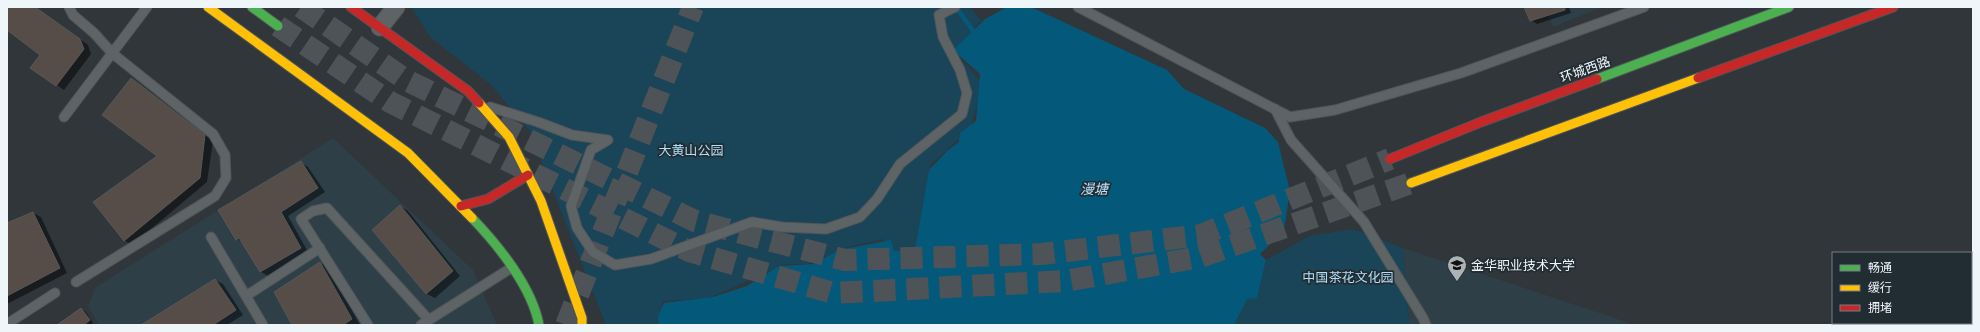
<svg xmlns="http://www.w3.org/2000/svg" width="1980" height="332" viewBox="0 0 1980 332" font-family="Cabin,'Noto Sans SC',sans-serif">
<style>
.built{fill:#2e3f48}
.green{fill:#1a4457}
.water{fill:#04597a}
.shadow{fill:#0007}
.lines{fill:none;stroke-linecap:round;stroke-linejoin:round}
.stream{stroke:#04597a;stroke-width:4.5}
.building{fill:#564c48;stroke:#575859}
.secondary-tunnel{stroke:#4d5357;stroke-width:22;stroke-dasharray:22 11;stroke-linecap:butt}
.highway-tunnel{stroke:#4d5357;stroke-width:22;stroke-dasharray:22 11;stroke-linecap:butt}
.lane-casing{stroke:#505559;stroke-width:11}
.street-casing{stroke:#505559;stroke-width:19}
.fast-casing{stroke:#505559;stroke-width:11}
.slow-casing{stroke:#505559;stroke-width:11}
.jam-casing{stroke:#505559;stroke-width:11}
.lane{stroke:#5e6365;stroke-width:9}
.street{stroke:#5e6365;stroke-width:17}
.fast{stroke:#4caf50;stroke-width:9}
.slow{stroke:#ffc107;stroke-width:9}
.jam{stroke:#c62828;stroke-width:9}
.labels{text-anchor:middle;stroke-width:3.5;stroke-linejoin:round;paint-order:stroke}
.street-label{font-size:13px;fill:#eff6fa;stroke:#222d33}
.park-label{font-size:13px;fill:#b2def8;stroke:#222d33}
.poi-label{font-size:13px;fill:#eff6fa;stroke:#222d33;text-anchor:start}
.water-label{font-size:14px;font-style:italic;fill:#b7e4fd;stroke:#222d33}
</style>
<rect width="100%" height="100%" fill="#30363a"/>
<g class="built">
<polygon points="1546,7 1603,7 1553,27"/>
<polygon points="333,138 473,270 497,325 99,325 88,306 96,287"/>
<polygon points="1403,248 1612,317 1634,325 1409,325"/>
</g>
<g class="green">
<polygon points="411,7 970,7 981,20 955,52 983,84 970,129 930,165 916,250 893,253 883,239 849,247 808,264 786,264 707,299 663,301 658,325 606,325 529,130 491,85 430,37"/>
<polygon points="1353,229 1403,248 1409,325 1234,325 1247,298 1257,298 1266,260 1309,236"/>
</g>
<polygon class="water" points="1007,7 1031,7 1167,70 1184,89 1265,128 1278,142 1290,191 1283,236 1275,239 1260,254 1266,260 1257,298 1247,299 1234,325 659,325 658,316 664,303 713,297 747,286 779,266 814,264 839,250 891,240 894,251 915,250 929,170 947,151 959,142 960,133 976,121 980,74 953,50 985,19"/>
<g class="shadow">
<polygon points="7,7 35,7 88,45 91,54 64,90 32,68 42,55 7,28"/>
<polygon points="1525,7 1569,7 1571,13 1537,24 1531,20"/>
<polygon points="131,79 213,141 207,182 132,245 124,240 159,156"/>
<polygon points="301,163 308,167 325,192 288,216 308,252 268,276 261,272 242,242 237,239"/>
<polygon points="400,206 408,211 460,276 435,298 427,294 373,231"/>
<polygon points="33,213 41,217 67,273 7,304 7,225"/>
<polygon points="320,263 328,267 360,325 293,325 275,292"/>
<polygon points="215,280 223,284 243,315 227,325 143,325"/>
<polygon points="81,309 86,312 93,323 91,325 59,325"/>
</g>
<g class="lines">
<polyline class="stream" points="956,7 976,35"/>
</g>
<g class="building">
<polygon points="7,7 35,7 80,39 84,49 56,86 30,68 40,55 7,30"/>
<polygon points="1524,7 1565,7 1565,10 1530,21"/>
<polygon points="131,78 205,135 200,178 124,241 93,202 157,156 102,115"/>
<polygon points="301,161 318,188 281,212 301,248 260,272 239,238 236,240 218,210"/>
<polygon points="400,205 453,271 426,294 372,230"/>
<polygon points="33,212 60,268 7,296 7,223"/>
<polygon points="320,262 352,319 343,325 292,325 274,292"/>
<polygon points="215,279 236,310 213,325 141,325"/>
<polygon points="81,308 90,320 84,325 57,325"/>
</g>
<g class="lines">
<polyline class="secondary-tunnel" points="566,325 693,7"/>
<g class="highway-tunnel">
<polyline points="301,7 406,80 695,221 845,260 1042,254 1201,235 1390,159"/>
<polyline points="278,26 390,102 689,251 833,293 1065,281 1200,257 1411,183"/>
</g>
<defs>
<g id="lane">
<polyline points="69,7 73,15 94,33 112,53 213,134 225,155 226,178 215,196 76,282"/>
<polyline points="1078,7 1290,117 1335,110 1461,73 1644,7"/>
<polyline points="490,107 538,122 572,135 608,140 591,150 571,206 577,228 593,252 615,265 651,259 752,222 782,227 826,229 860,217 877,199 900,164 962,114 967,93 960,70 943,37 939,15 955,7"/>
<polyline points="1275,109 1291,140 1364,222 1423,318 1426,325"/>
<polyline points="64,117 147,7"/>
<polyline points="211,237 263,325"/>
<polyline points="246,296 320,248"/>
<polyline points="7,324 55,293"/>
<polyline points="368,325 301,219 313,211 327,208 429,320"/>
<polyline points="421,325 511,268"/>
</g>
<polyline id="street" points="380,27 396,7"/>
<g id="fast">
<polyline points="252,7 278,26"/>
<polyline points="1597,79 1789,7"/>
<path d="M472,218C498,245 532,287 539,325"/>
</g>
<g id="slow">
<polyline points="208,7 408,153 472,218"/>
<polyline points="479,103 509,137 541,201 582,318 582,325"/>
<polyline points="1411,183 1698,78"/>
</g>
<g id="jam">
<polyline points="351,7 468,91 479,103"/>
<polyline points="1698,78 1893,7"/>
<polyline points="1390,159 1481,122 1597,79"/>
<polyline points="461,206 488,199 528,175"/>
</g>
</defs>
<use href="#lane" class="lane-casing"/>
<use href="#street" class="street-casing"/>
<use href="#fast" class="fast-casing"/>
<use href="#slow" class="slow-casing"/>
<use href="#jam" class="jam-casing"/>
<use href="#lane" class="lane"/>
<use href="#street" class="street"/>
<use href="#fast" class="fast"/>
<use href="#slow" class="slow"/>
<use href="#jam" class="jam"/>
</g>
<defs>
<symbol id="university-pin" viewBox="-11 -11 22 30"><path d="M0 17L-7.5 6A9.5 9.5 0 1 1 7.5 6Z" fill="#acb3b7" stroke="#222d33"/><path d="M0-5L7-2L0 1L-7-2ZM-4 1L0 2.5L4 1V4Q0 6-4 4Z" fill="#111"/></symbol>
</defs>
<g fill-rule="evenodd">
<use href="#university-pin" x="1446" y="254" width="22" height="30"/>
</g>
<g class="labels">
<g class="street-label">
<text transform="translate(1585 69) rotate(-20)" y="5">环城西路</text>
</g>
<g class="park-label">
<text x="691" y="155">大黄山公园</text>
<text x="1348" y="282">中国茶花文化园</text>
</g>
<g class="poi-label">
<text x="1471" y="270">金华职业技术大学</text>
</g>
<g class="water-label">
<text x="1094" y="194">漫塘</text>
</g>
</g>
<rect width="1980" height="332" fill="none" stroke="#eff6fa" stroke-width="16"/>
<rect x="1832" y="252" width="140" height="72" fill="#222d33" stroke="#747d83"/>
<rect x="1840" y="265" width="20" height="6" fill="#4caf50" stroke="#747d83"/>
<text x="1868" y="272" font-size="12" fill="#eff6fa">畅通</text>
<rect x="1840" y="285" width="20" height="6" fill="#ffc107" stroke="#747d83"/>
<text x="1868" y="292" font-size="12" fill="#eff6fa">缓行</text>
<rect x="1840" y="305" width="20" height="6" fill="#c62828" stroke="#747d83"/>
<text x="1868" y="312" font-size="12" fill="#eff6fa">拥堵</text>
</svg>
